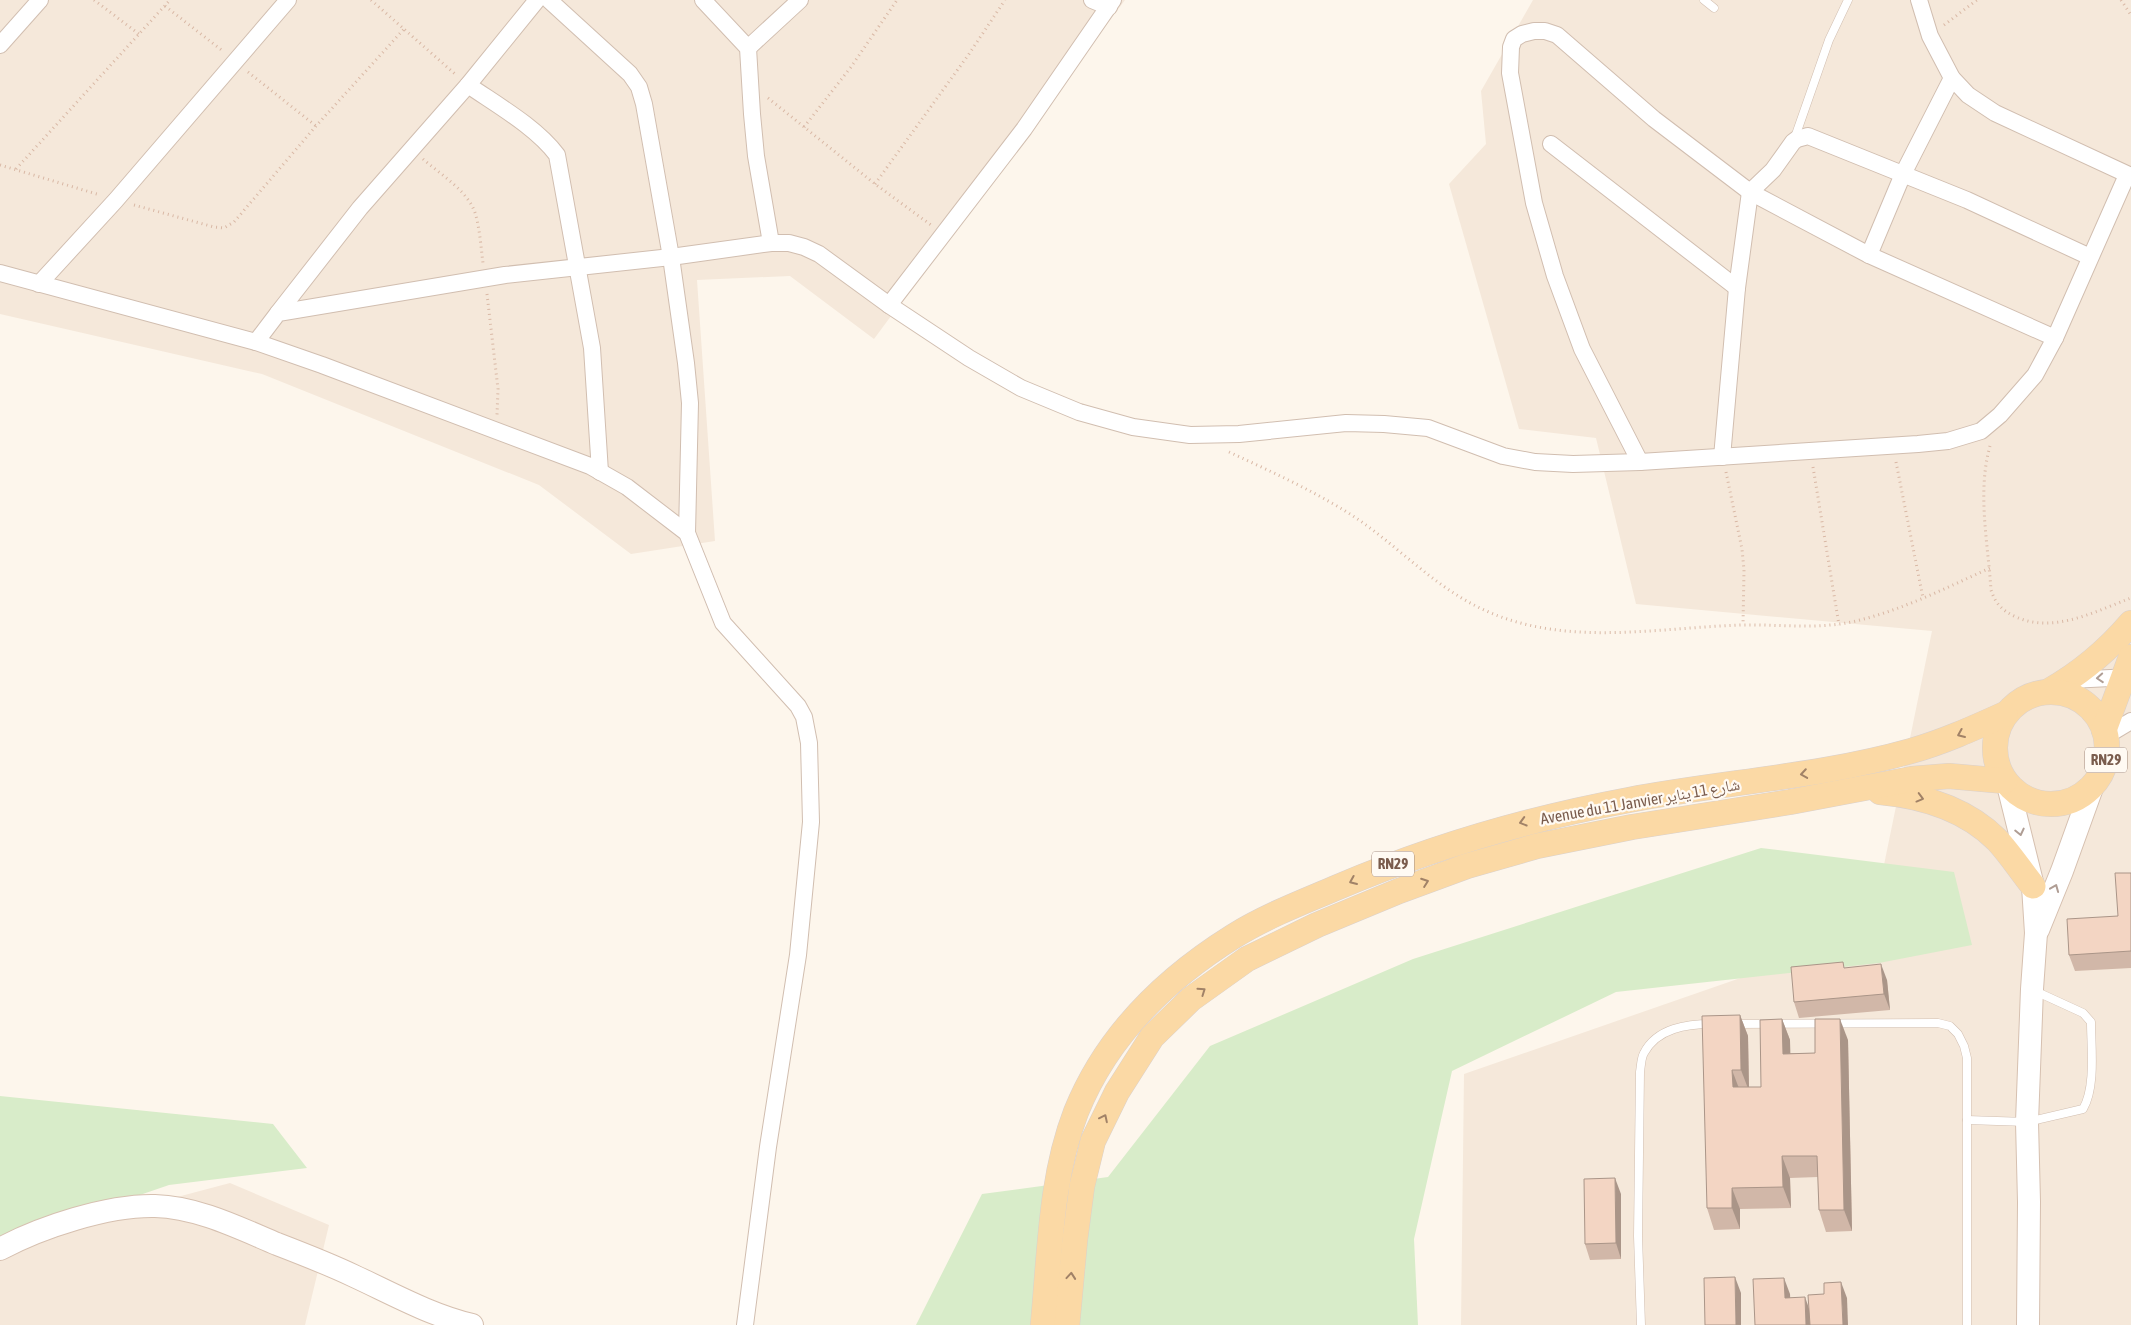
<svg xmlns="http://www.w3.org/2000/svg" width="2131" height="1325" viewBox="0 0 2131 1325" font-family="'Asap Condensed','Noto Naskh Arabic',sans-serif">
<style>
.residential{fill:#f5e8da}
.green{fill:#d8ecc9}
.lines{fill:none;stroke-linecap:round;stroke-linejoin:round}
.lane-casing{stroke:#d1beb0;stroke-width:9}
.street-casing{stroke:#d1beb0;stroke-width:18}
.secondary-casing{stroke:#d6c0b0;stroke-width:24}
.primary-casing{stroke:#dad1cd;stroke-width:26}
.path{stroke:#d9b8a5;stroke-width:3;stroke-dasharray:1 4;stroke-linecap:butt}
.lane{stroke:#fff;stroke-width:8}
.street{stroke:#fff;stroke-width:16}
.secondary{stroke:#fff;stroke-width:22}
.primary{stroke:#fbd9a5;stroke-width:25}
.wall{fill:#d1b7a8}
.shaded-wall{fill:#aa9588}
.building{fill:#f3d5c3;stroke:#aa9588}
.oneway{stroke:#af9d94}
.oneway2{stroke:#a18267}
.labels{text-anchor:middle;stroke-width:4.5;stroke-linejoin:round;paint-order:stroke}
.shield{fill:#fffaf3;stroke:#a28b7f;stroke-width:1}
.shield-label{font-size:15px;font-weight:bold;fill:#7a5c4d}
.street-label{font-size:16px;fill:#7a5c4d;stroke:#fffaf3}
</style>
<rect width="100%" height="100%" fill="#fdf6ec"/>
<g class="residential">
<polygon points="0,0 1125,0 874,339 790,276 697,280 715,541 631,554 539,485 262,374 0,314"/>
<polygon points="1533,0 2131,0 2131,1325 1461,1325 1464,1074 1870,933 1932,631 1636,604 1596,438 1519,429 1449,184 1486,144 1481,91"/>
<polygon points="230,1183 329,1225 305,1325 0,1325 0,1244"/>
</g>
<g class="green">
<polygon points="1761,848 1954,872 1972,945 1879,963 1616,992 1452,1071 1414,1239 1418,1325 916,1325 982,1194 1108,1177 1210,1046 1413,959"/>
<polygon points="0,1096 273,1124 307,1168 169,1185 0,1243"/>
</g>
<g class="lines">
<defs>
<g id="lane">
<polyline points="1704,0 1714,8"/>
<polyline points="1794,140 1829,40 1848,0"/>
<polyline points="1734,1024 1938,1023 1950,1026 1958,1034 1964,1046 1967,1058 1967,1325"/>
<path d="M1967,1120L2027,1122L2083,1109C2096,1087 2091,1047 2091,1022L2083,1013L2035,991"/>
<path d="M1641,1325L1638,1236L1640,1072C1641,1066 1641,1058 1644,1053C1657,1028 1687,1024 1712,1024"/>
</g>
<g id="street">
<polyline points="549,0 630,74 639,87 644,104 671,257 686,363 690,403 687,533"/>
<polyline points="703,0 748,48 752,114 756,156 771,243"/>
<polyline points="1092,0 1109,7"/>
<polyline points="1919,0 1930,36 1952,78 1968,95 1995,113 2131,176"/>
<polyline points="0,45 40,0"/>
<polyline points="748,48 800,0"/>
<path d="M468,85C497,105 536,127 557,155L592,348L600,472"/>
<polyline points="1551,144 1737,288"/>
<polyline points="1869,255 1903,174 1952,78"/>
<polyline points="0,273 256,342 322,365 590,466 627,487 687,533 723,623 798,706 804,717 809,743 811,822 798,955 768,1147 745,1325"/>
<polyline points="39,284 116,200 288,0"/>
<polyline points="889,305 1024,129 1113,0"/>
<polyline points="278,313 360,208 468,85 537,0"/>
<polyline points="256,342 278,313 505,275 671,257 771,243 789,243 804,247 819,254 889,305 969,358 1021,388 1079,412 1133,427 1190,435 1239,434 1346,423 1384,424 1428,428 1503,456 1535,462 1573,464 1640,462 1918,444 1948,441 1981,431 2000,415 2035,375 2055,338 2127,175"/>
<polyline points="1722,457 1737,288 1750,192 1773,170 1793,142 1797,139 1808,136 1967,200 2090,257"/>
<polyline points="1640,462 1582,349 1555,276 1534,203 1510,73 1511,47 1514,39 1522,34 1534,31 1545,31 1557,35 1654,119 1750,192 1869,255 2055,338"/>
<polyline points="2070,680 2131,677"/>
<polyline points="2106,736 2131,721"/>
</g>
<g id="secondary">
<polyline points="2008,785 2033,886 2036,933 2032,989 2027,1122 2029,1202 2028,1325"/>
<polyline points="2038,930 2062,871 2093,785"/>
<path d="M0,1249C41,1227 108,1205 155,1206C197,1207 239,1228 277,1244C303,1254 329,1264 354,1276C393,1294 430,1315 472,1325"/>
</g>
<g id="primary">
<path d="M2049,691C2081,673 2107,651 2131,623"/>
<circle cx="2051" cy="748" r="56"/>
<polyline points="2104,730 2131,657"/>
<path d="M1880,792C1923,796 1966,809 1997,840C2010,854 2021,871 2033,886"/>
<path d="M1043,1325C1050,1254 1050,1179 1076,1112C1107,1035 1165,979 1234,936C1266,916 1303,902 1338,887C1434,846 1527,819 1629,800C1723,782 1819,777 1911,751C1943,742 1974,728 2005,714"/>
<polyline points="1067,1325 1075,1239 1082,1186 1093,1141 1117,1092 1152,1037 1191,999 1247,959 1317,925 1399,891 1467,866 1537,846 1632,827 1790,802 1912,779 1949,776 2005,781"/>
</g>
</defs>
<use href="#lane" class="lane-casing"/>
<use href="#street" class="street-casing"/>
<use href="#secondary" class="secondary-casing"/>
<use href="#primary" class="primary-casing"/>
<g class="path">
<polyline points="94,0 139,34"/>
<polyline points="371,0 455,74"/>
<polyline points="2121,0 2131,15"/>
<polyline points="165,6 224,52"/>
<polyline points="1944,25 1977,0"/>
<polyline points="248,72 316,126"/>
<polyline points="768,98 875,184 931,225"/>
<polyline points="804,127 851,67 897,0"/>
<path d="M423,159C441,175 470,192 476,216C480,231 481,248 483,263"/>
<polyline points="0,165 100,195"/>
<polyline points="16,169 170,0"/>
<polyline points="875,184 969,54 1005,0"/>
<polyline points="134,205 214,227 224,228 234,222 316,126 404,29"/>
<polyline points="487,294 498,389 497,415"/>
<path d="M1990,446C1977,492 1988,543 1991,590C1996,605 2003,611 2016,617C2054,634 2096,611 2131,598"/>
<path d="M1229,452C1270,471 1312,490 1350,514C1395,543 1432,585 1480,608C1562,648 1654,628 1740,625C1779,624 1818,630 1856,621C1902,610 1946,588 1990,568"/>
<polyline points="1896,462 1923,598"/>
<polyline points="1813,467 1839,625"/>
<polyline points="1726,472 1742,549 1744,570 1743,625"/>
</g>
<use href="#lane" class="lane"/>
<use href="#street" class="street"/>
<use href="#secondary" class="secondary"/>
<use href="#primary" class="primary"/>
</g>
<g class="wall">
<polygon points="2131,873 2131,968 2075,971 2069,955 2118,916"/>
<polygon points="1845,968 1887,980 1890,1010 1799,1018 1794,1002"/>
<polygon points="1740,1015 1748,1036 1749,1087 1761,1087 1782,1019 1790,1040 1790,1053 1815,1053 1848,1040 1852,1231 1826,1232 1819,1210 1818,1177 1790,1178 1791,1208 1740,1209 1740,1229 1714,1230 1707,1208"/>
<polygon points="1621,1194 1621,1259 1590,1260 1585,1244"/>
</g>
<g class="shaded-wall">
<polygon points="1881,964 1887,980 1890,1010 1884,994"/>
<polygon points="1740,1015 1748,1036 1749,1091 1741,1070"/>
<polygon points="1782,1019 1790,1040 1791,1075 1783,1054"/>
<polygon points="1840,1019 1848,1040 1852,1231 1844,1210"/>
<polygon points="1732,1070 1740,1091 1733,1087"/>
<polygon points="1782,1156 1790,1178 1791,1208 1783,1187"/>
<polygon points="1615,1178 1621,1194 1621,1259 1616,1243"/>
<polygon points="1732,1188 1740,1209 1740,1229 1732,1208"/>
<polygon points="1735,1277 1741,1293 1741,1325 1736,1325"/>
<polygon points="1784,1278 1790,1294 1791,1314 1785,1298"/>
<polygon points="1841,1282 1847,1298 1848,1325 1843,1325"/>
<polygon points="1805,1297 1811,1314 1811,1325 1806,1325"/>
</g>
<g class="building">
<polygon points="2115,873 2131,873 2131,951 2069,955 2067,919 2118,916"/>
<polygon points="1843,962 1844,968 1881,964 1884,994 1794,1002 1791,967"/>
<polygon points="1740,1015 1741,1070 1732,1070 1733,1087 1761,1087 1760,1020 1782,1019 1783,1054 1815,1053 1815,1019 1840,1019 1844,1210 1819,1210 1817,1156 1782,1156 1783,1187 1732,1188 1732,1208 1707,1208 1702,1016"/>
<polygon points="1615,1178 1616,1243 1585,1244 1584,1179"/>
<polygon points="1735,1277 1736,1325 1705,1325 1704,1278"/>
<polygon points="1784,1278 1785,1298 1805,1297 1806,1325 1755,1325 1753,1279"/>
<polygon points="1841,1282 1843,1325 1810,1325 1808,1295 1824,1294 1824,1283"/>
</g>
<defs><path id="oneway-chevron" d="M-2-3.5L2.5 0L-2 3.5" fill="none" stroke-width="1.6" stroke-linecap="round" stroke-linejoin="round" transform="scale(1.25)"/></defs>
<g class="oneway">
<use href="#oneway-chevron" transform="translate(2100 678) rotate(176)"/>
<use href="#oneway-chevron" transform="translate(2020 832) rotate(77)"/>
<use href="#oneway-chevron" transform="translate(2055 888) rotate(-68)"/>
</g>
<g class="oneway2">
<use href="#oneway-chevron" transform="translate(1961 734) rotate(157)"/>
<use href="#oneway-chevron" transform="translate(1804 774) rotate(171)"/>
<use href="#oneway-chevron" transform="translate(1920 798) rotate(15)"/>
<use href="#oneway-chevron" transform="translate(1523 822) rotate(164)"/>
<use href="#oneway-chevron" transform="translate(1353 881) rotate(157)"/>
<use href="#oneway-chevron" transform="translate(1425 882) rotate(-20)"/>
<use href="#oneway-chevron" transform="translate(1202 991) rotate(-35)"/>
<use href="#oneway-chevron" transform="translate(1104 1118) rotate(-64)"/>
<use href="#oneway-chevron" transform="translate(1071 1276) rotate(-85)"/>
</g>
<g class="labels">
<g class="shield">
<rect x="2085" y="747.5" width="42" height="25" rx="4"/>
<rect x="1372" y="851.5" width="42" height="25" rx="4"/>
</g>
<g class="shield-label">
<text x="2106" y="765">RN29</text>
<text x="1393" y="869">RN29</text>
</g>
<g class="street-label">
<text transform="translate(1640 801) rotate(-10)" y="6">Avenue du 11 Janvier شارع 11 يناير</text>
</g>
</g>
</svg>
